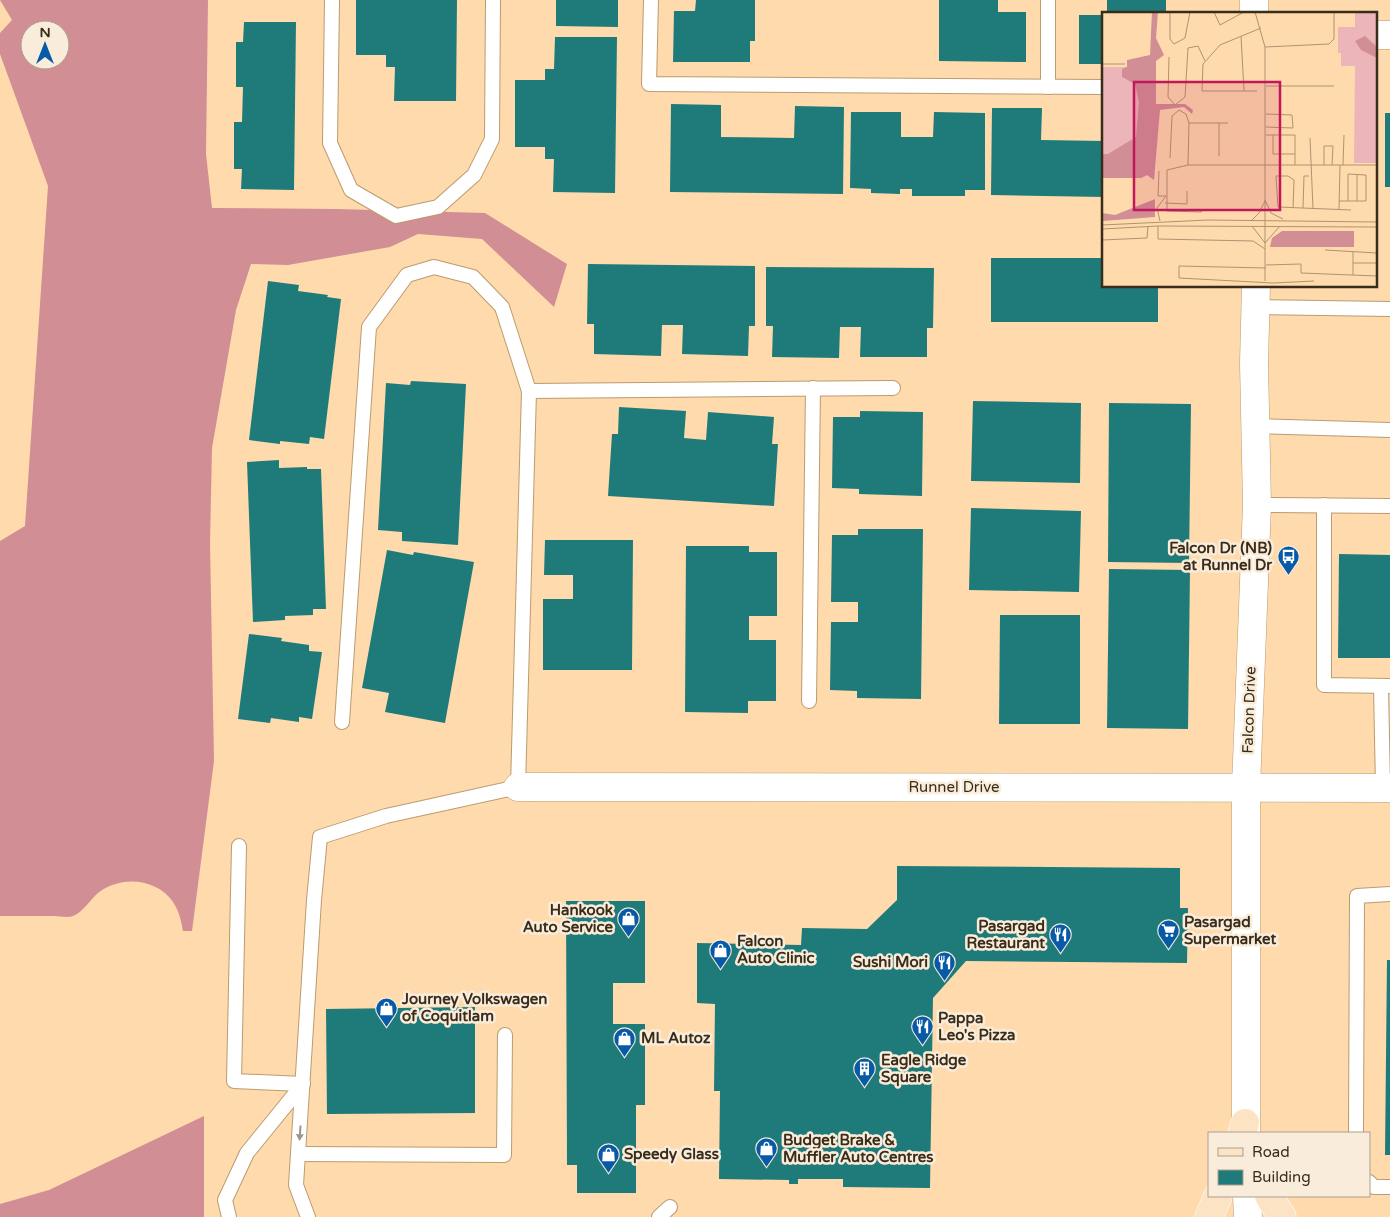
<svg xmlns="http://www.w3.org/2000/svg" width="1390" height="1217" viewBox="0 0 1390 1217" font-family="'Varela Round',sans-serif">
<style>
.forest{fill:#d18e94;fill-rule:evenodd}
.building{fill:#1f7b7a}
.lines{fill:none;stroke-linecap:round;stroke-linejoin:round}
.lane-casing{stroke:#bc9b6f;stroke-width:16}
.street-casing{stroke:#bc9b6f;stroke-width:29}
.secondary-casing{stroke:#bc9b6f;stroke-width:29}
.primary-casing{stroke:#fff;stroke-width:29}
.lane{stroke:#fff;stroke-width:14}
.street{stroke:#fff;stroke-width:28}
.secondary{stroke:#fff;stroke-width:28}
.primary{stroke:#fbe3c4;stroke-width:28}
.oneway{fill:#9c968c}
.labels{text-anchor:middle;stroke-width:5;stroke-linejoin:round;paint-order:stroke}
.poi-label{font-size:15px;font-weight:bold;fill:#392c1a;stroke:#faecda;text-anchor:start}
.street-label{font-size:15px;fill:#392c1a;stroke:#faecda}
.inset-road{fill:none;stroke:#af9472;stroke-width:1}
.view{fill:#c2185b;fill-opacity:0.15;stroke:#c2185b;stroke-width:2.5}
.inset-edge{fill:none;stroke:#392c1a;stroke-width:2.5}
</style>
<rect width="100%" height="100%" fill="#fedaac"/>
<g class="forest">
<path d="M0,0H208L206,154L212,208L336,209L485,213L567,264L554,307L482,239L418,234L390,247L288,265L251,264L236,310L212,448L210,543L214,761L192,931H183C181,920 179,911 173,902C157,878 120,875 98,893C90,900 83,912 73,916C68,918 59,916 54,916C36,916 18,916 0,916V541L25,526L48,186L0,54V33L12,20ZM30,30H60V60H30Z"/>
<polygon points="204,1116 204,1217 0,1217 0,1204 49,1190"/>
</g>
<g class="building">
<polygon points="356,0 457,0 456,101 394,101 395,67 386,67 386,55 356,55"/>
<polygon points="556,0 618,0 618,27 556,26"/>
<polygon points="696,0 755,0 755,41 750,41 750,62 673,62 674,11 695,11"/>
<polygon points="939,0 998,0 998,12 1026,12 1026,62 939,61"/>
<rect x="1107" y="0" width="59" height="14"/>
<rect x="1079" y="15" width="25" height="49"/>
<polygon points="244,22 296,22 294,190 241,189 242,169 234,169 234,122 242,122 243,87 236,87 236,42 243,42"/>
<polygon points="555,37 617,37 615,193 553,192 554,159 545,159 545,147 515,147 515,80 545,80 545,69 554,69"/>
<polygon points="671,104 721,105 721,137 794,138 795,106 844,107 843,194 670,192"/>
<polygon points="992,108 1042,108 1041,140 1104,141 1104,197 991,195"/>
<polygon points="851,112 901,112 901,137 933,137 934,112 985,113 985,190 965,190 965,196 912,196 912,189 900,189 900,194 871,193 871,189 850,188"/>
<rect x="1385" y="113" width="5" height="74"/>
<polygon points="991,258 1104,258 1104,286 1158,286 1158,322 991,322"/>
<polygon points="588,264 755,266 755,326 749,326 748,356 682,354 683,325 662,325 661,356 594,354 594,324 587,324"/>
<polygon points="766,267 934,268 933,328 927,328 927,357 860,357 861,327 840,327 839,358 772,357 773,326 766,326"/>
<polygon points="268,281 299,285 298,291 328,295 327,297 341,299 324,439 310,437 309,444 280,441 280,444 249,440"/>
<polygon points="411,381 466,384 458,545 402,541 402,532 378,530 386,383 410,385"/>
<polygon points="973,401 1081,403 1080,483 971,481"/>
<polygon points="1109,403 1191,404 1189,563 1108,562"/>
<polygon points="619,407 686,411 684,438 706,440 708,412 774,417 772,444 778,444 774,506 608,496 612,434 618,434"/>
<polygon points="860,411 923,412 922,496 859,494 859,489 832,488 833,417 860,417"/>
<polygon points="279,460 279,468 307,467 307,469 321,469 326,609 313,609 313,615 285,616 285,620 253,622 247,462"/>
<polygon points="971,508 1081,511 1079,592 969,590"/>
<polygon points="858,529 923,529 921,699 857,698 857,691 830,690 831,622 858,622 858,602 831,602 832,535 858,535"/>
<polygon points="545,540 633,540 632,670 543,670 543,599 573,599 573,575 544,575"/>
<polygon points="686,546 749,546 749,552 777,552 777,616 749,616 749,640 776,640 776,701 748,701 748,713 685,712"/>
<polygon points="387,550 413,555 414,552 474,562 445,723 385,712 389,693 362,688"/>
<polygon points="1339,554 1390,555 1390,658 1338,658"/>
<polygon points="1109,569 1190,570 1188,729 1107,728"/>
<polygon points="1000,615 1080,615 1080,724 999,724"/>
<polygon points="249,634 282,638 281,641 309,645 309,651 322,652 312,719 299,717 299,722 271,718 270,723 238,719"/>
<polygon points="897,866 1180,868 1180,908 1188,908 1187,963 966,961 933,998 930,1188 843,1187 843,1179 798,1179 798,1184 789,1184 789,1180 719,1179 720,1091 714,1091 715,1004 697,1003 697,943 801,945 802,928 867,929 897,900"/>
<polygon points="566,901 645,901 645,983 613,983 613,1024 645,1024 645,1105 636,1105 636,1193 577,1193 577,1165 567,1165"/>
<polygon points="1387,960 1390,960 1390,1155 1385,1155"/>
<polygon points="475,1007 475,1113 327,1114 326,1009"/>
</g>
<g class="lines">
<defs>
<g id="lane">
<polyline points="332,0 330,143 351,190 396,216 438,207 474,175 492,139 493,0"/>
<polyline points="651,0 649,84 1104,87"/>
<polyline points="1048,87 1048,0"/>
<polyline points="1256,307 1390,309"/>
<polyline points="529,391 893,388"/>
<polyline points="1256,426 1390,430"/>
<polyline points="1257,505 1390,506"/>
<polyline points="1324,505 1324,685 1390,686"/>
<polyline points="1381,686 1383,788"/>
<polyline points="809,701 813,388"/>
<polyline points="1356,1133 1357,896 1390,894"/>
<polyline points="298,1154 504,1155 505,1035"/>
<polyline points="1369,1182 1374,1187 1390,1187"/>
<polyline points="229,1217 225,1200 247,1153 303,1084 234,1081 239,846"/>
<polyline points="308,1217 296,1185 314,900 320,837 386,816 518,787 529,391 502,307 473,277 434,267 407,275 369,327 342,722"/>
<polyline points="659,1217 670,1207"/>
</g>
<g id="street">
<polyline points="1376,35 1390,35"/>
<polyline points="518,787 1390,788"/>
</g>
<g id="secondary">
<polyline points="1254,0 1254,14"/>
<polyline points="1246,1133 1246,787 1257,505 1254,363 1256,286"/>
<polyline points="1247,1196 1248,1217"/>
</g>
<g id="primary">
<polyline points="1242,1133 1245,1123"/>
<polyline points="1269,1196 1282,1217"/>
<polyline points="1209,1217 1218,1196"/>
</g>
</defs>
<use href="#lane" class="lane-casing"/>
<use href="#street" class="street-casing"/>
<use href="#secondary" class="secondary-casing"/>
<use href="#primary" class="primary-casing"/>
<use href="#lane" class="lane"/>
<use href="#street" class="street"/>
<use href="#secondary" class="secondary"/>
<use href="#primary" class="primary"/>
</g>
<defs><path id="oneway-solid" d="M-6-.8H1V-3.2L6.5 0L1 3.2V.8H-6Z" transform="scale(1.25)"/></defs>
<use class="oneway" href="#oneway-solid" transform="translate(300 1133) rotate(94)"/>
<defs>
<symbol id="bus-pin" viewBox="-11 -11 22 30"><path d="M0 17L-7.5 6A9.5 9.5 0 1 1 7.5 6Z" fill="#065aa8" stroke="#faecda"/><path d="M-5-6H5V4H4V6H2V4H-2V6H-4V4H-5ZM-3.5-4V0h7V-4ZM-3.5 1.2v1.5H-2V1.2ZM2 1.2v1.5H3.5V1.2Z" fill="#fff"/></symbol>
<symbol id="shop-pin" viewBox="-11 -11 22 30"><path d="M0 17L-7.5 6A9.5 9.5 0 1 1 7.5 6Z" fill="#065aa8" stroke="#faecda"/><path d="M-5-2.5h2.3a2.7 3.5 0 0 1 5.4 0H5L5.5 6h-11ZM-1.5-2.5h3a1.5 2.3 0 0 0-3 0Z" fill="#fff"/></symbol>
<symbol id="supermarket-pin" viewBox="-11 -11 22 30"><path d="M0 17L-7.5 6A9.5 9.5 0 1 1 7.5 6Z" fill="#065aa8" stroke="#faecda"/><path d="M-6-5.5h2.5l.6 2H6L4.5 2H-2.5L-4.4-4H-6ZM-1.5 3.2a1.3 1.3 0 1 0 .1 0ZM3 3.2a1.3 1.3 0 1 0 .1 0Z" fill="#fff"/></symbol>
<symbol id="restaurant-pin" viewBox="-11 -11 22 30"><path d="M0 17L-7.5 6A9.5 9.5 0 1 1 7.5 6Z" fill="#065aa8" stroke="#faecda"/><path d="M-5-6h1v4h1v-4h1v4h1v-4h1v5L-1.5 .5V6h-2V.5L-5-1ZM5-6V6H3V1.5H1.5Q1.5-4 5-6Z" fill="#fff"/></symbol>
<symbol id="building-pin" viewBox="-11 -11 22 30"><path d="M0 17L-7.5 6A9.5 9.5 0 1 1 7.5 6Z" fill="#065aa8" stroke="#faecda"/><path d="M-4-6H4V6H1V3H-1V6H-4ZM-2.5-4.3h1.7v1.8h-1.7ZM.8-4.3h1.7v1.8H.8ZM-2.5-1h1.7V.8h-1.7ZM.8-1h1.7V.8H.8Z" fill="#fff"/></symbol>
</defs>
<g fill-rule="evenodd">
<use href="#bus-pin" x="1276" y="544" width="25" height="34"/>
<use href="#shop-pin" x="616" y="906" width="25" height="34"/>
<use href="#supermarket-pin" x="1156" y="918" width="25" height="34"/>
<use href="#restaurant-pin" x="1048" y="922" width="25" height="34"/>
<use href="#shop-pin" x="708" y="938" width="25" height="34"/>
<use href="#restaurant-pin" x="932" y="950" width="25" height="34"/>
<use href="#shop-pin" x="374" y="996" width="25" height="34"/>
<use href="#restaurant-pin" x="910" y="1014" width="25" height="34"/>
<use href="#shop-pin" x="612" y="1026" width="25" height="34"/>
<use href="#building-pin" x="852" y="1056" width="25" height="34"/>
<use href="#shop-pin" x="754" y="1136" width="25" height="34"/>
<use href="#shop-pin" x="596" y="1142" width="25" height="34"/>
</g>
<g class="labels">
<g class="poi-label">
<text x="1272" y="553" text-anchor="end">Falcon Dr (NB)<tspan x="1272" dy="17">at Runnel Dr</tspan></text>
<text x="613" y="915" text-anchor="end">Hankook<tspan x="613" dy="17">Auto Service</tspan></text>
<text x="1184" y="927">Pasargad<tspan x="1184" dy="17">Supermarket</tspan></text>
<text x="1045" y="931" text-anchor="end">Pasargad<tspan x="1045" dy="17">Restaurant</tspan></text>
<text x="737" y="946">Falcon<tspan x="737" dy="17">Auto Clinic</tspan></text>
<text x="928" y="967" text-anchor="end">Sushi Mori</text>
<text x="402" y="1004">Journey Volkswagen<tspan x="402" dy="17">of Coquitlam</tspan></text>
<text x="938" y="1023">Pappa<tspan x="938" dy="17">Leo's Pizza</tspan></text>
<text x="641" y="1043">ML Autoz</text>
<text x="881" y="1065">Eagle Ridge<tspan x="881" dy="17">Square</tspan></text>
<text x="783" y="1145">Budget Brake &amp;<tspan x="783" dy="17">Muffler Auto Centres</tspan></text>
<text x="624" y="1159">Speedy Glass</text>
</g>
<g class="street-label">
<text transform="translate(1249 710) rotate(-88)" y="5">Falcon Drive</text>
<text x="954" y="792">Runnel Drive</text>
</g>
</g>
<g transform="translate(1102 12)">
<rect width="275" height="275" fill="#fedaac"/>
<path d="M253,0H275V151H252L253,54H239V41H236V15H253ZM0,55H51L55,109L52,168L45,163L39,166H0Z" fill="#ebb5b9"/>
<path d="M50,0H56L54,26L62,43L54,49V92H83L91,98L90,102L82,95L58,98L52,168L45,163L39,166H0V142H6L34,125L37,90L33,72L20,65V57L25,55V48L48,43ZM263,24L275,35V46L259,38L253,29ZM53,187V205L0,209V201L13,203ZM180,219H252V235H168L170,226Z" fill="#d18e94"/>
<path class="inset-road" d="M68,0V27L72,32L83,26L88,0M112,0L118,13L142,0M153,0L163,35V269M139,24L142,79M163,35L227,32L232,27V0M67,45L66,85L73,93L83,85L86,36L96,34L103,49M0,52H23M164,74H232M155,79H100L101,52L118,33L159,16M164,102L190,103L191,116L164,115M87,111H126M164,123H193V153M171,123V142H193M208,126L211,197M117,144V111M68,146L70,104L77,98L84,102L87,111L86,153M222,153V134H231L230,153M241,153L242,123M57,159L56,184H64L55,196L58,209M163,188L169,201L181,207M237,189H264V163L246,162V189M255,189V162M63,191L85,192V179M191,196L192,168L186,164H174L176,195L249,198M201,196L202,164H207M102,197L99,200L65,199V158L86,153H275M237,197L238,153M150,208L157,201L163,189M0,213L106,208L275,210M56,214V227L151,229L163,237M150,214L163,231L178,214M0,217L56,214L275,215M0,228L45,226L46,214M223,238L275,241M251,240V263M251,251H275M164,253L199,252V261L275,264M164,256L77,254V266L171,271L212,269"/>
<path class="view" d="M32,70H178V198H32Z"/>
<rect width="275" height="275" class="inset-edge"/>
</g>
<rect x="1208" y="1132" width="162" height="65" fill="#faecda" stroke="#ad9f8d"/>
<rect x="1218" y="1148" width="25" height="8" fill="#fbe3c4" stroke="#ad9f8d"/>
<text x="1252" y="1157" font-size="15" fill="#392c1a">Road</text>
<rect x="1218" y="1170" width="25" height="15" fill="#1f7b7a" stroke="#ad9f8d"/>
<text x="1252" y="1182" font-size="15" fill="#392c1a">Building</text>
<g transform="translate(45 45)"><circle r="24" fill="#faecda" stroke="#ad9f8d"/>
<path d="M0-4L9 19L0 12L-9 19Z" fill="#065aa8"/>
<text y="-8" font-size="14" font-weight="bold" text-anchor="middle" fill="#392c1a">N</text>
</g>
</svg>
